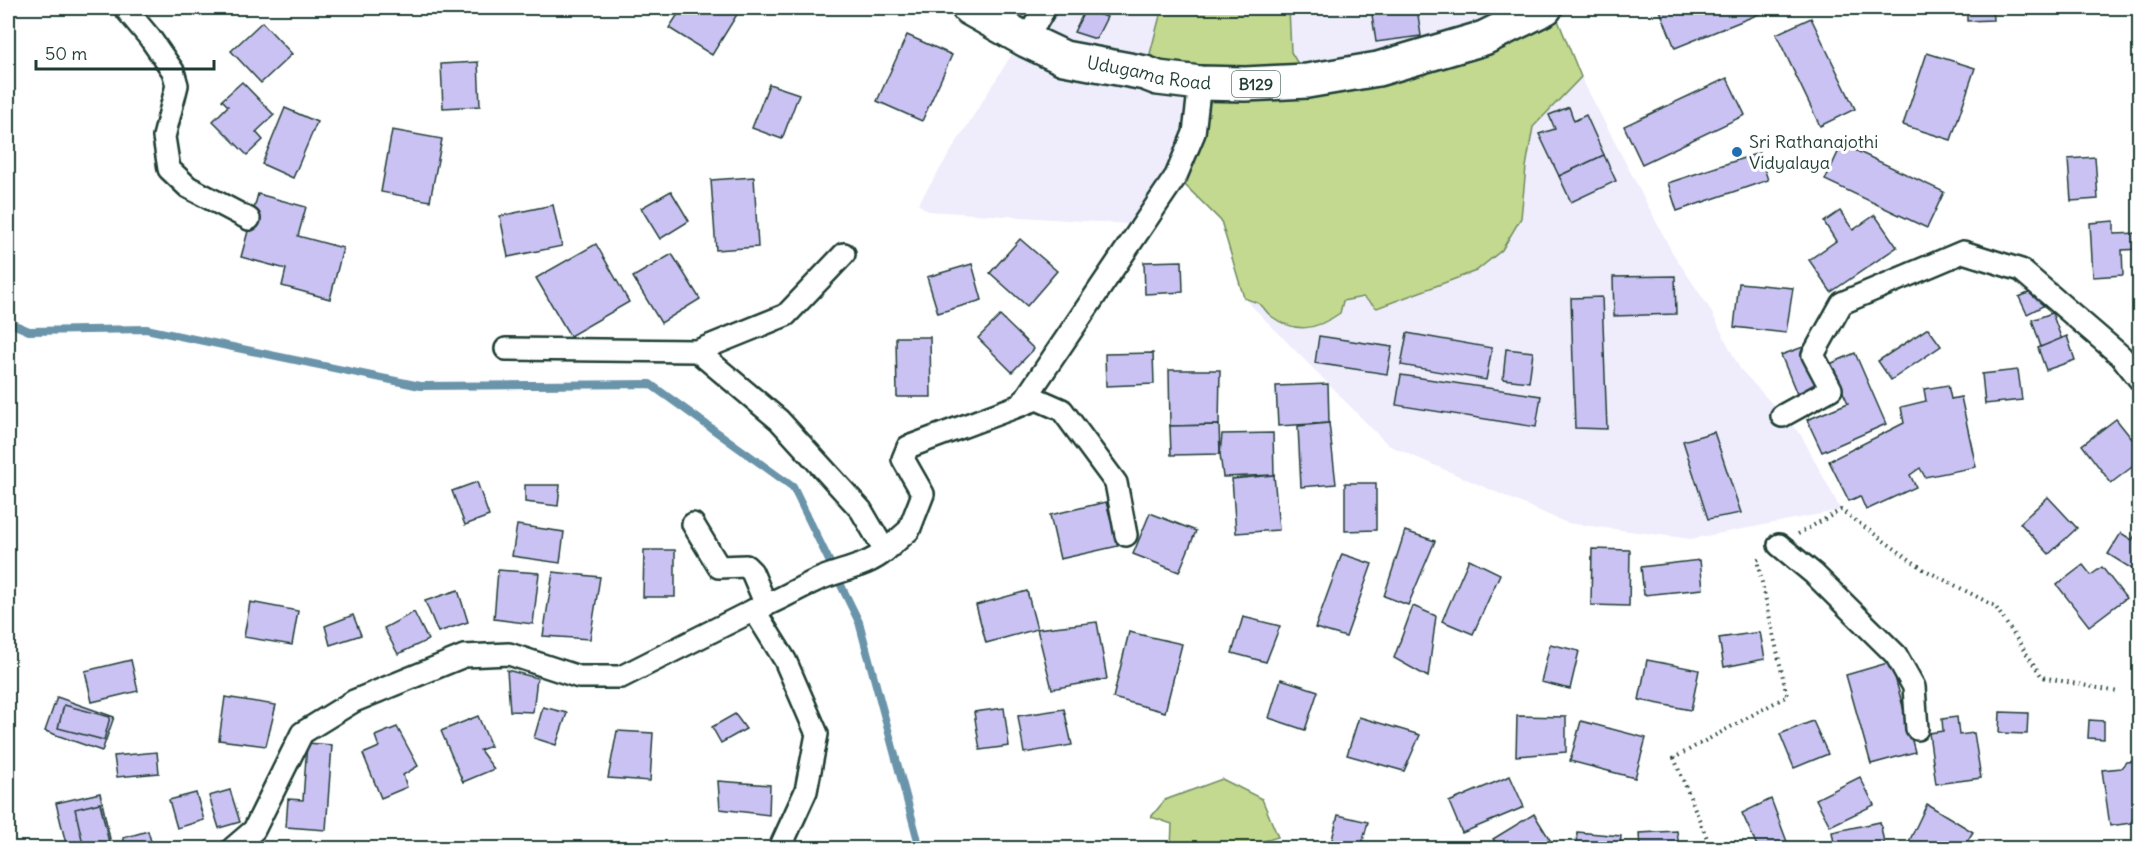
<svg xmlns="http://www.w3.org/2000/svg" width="2147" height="856" viewBox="0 0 2147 856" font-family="Delius,sans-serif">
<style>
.built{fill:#efedfc}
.green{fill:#c2d98f;stroke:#708b62;stroke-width:1.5}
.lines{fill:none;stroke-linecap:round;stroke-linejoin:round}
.stream{stroke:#6b94aa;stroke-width:8}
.building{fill:#cbc2f4;stroke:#1f3d34;stroke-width:1.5}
.minor-casing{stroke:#1f3d34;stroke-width:26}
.primary-casing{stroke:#1f3d34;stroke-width:38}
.path{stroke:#1f3d34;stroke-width:4;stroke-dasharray:1.5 4.5;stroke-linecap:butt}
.minor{stroke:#fff;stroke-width:21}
.primary{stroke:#fff;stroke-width:33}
.poi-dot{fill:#1f6fb2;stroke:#fff;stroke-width:2}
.labels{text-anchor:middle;stroke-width:6;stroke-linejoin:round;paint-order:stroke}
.shield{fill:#fff;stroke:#627771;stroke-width:1.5}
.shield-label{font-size:16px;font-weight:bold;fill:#1f3d34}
.street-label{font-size:18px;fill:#1f3d34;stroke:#fff}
.poi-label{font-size:18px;fill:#1f3d34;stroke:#fff;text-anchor:start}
</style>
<rect width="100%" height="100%" fill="#fff"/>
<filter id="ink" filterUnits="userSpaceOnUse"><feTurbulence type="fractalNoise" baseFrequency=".0167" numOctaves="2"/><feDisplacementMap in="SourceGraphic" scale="12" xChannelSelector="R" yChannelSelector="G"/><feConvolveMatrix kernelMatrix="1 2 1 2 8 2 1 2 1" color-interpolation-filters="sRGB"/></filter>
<g filter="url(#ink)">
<g class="built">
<polygon points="969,8 1162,8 1145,73 1200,83 1194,132 1144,225 928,211 918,204 1012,54 1026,40"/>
<polygon points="1289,8 1521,8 1483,24 1367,57 1299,67 1291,52"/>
<polygon points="1581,77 1672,252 1710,309 1740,369 1801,435 1841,510 1691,539 1567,523 1388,445 1244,298 1261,305 1268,314 1363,297 1377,308 1476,271 1526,167 1533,127"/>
</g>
<g class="green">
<path d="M1162,8H1289L1291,52L1308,81L1553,8L1581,77L1533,127L1526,167L1521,218L1502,250L1476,271L1377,308L1363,297L1343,301L1340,313C1316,330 1295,334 1271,316C1267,313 1265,309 1261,305C1257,302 1249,300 1244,298L1221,221L1176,176L1200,83L1145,73Z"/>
<polygon points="1222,779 1262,799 1278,837 1240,848 1171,848 1172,824 1151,817 1165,800"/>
</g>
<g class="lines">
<polyline class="stream" points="8,322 29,331 146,329 420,386 650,384 793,487 859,622 920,848"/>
</g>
<g class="building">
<polygon points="682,8 741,8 712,55 669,28"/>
<polygon points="1371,8 1417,8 1421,36 1376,42"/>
<polygon points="1659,8 1774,8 1675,48"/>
<polygon points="1967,8 1992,8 1993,20 1967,21"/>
<polygon points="1085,10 1107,17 1096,39 1074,32"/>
<polygon points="1811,18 1855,109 1820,126 1776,34"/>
<polygon points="262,22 292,54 261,83 231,51"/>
<polygon points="907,35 952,55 922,121 877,101"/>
<polygon points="1927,53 1975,68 1951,140 1903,125"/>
<polygon points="478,62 480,106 443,108 441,64"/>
<polygon points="1727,78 1745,115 1642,164 1624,126"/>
<polygon points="242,82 274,115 256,132 263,140 247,155 213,121 228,106 222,100"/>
<polygon points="769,84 799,94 782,139 752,128"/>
<polygon points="1569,107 1574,121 1586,115 1604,155 1559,176 1539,134 1555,129 1549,115"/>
<polygon points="285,108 317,122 293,178 262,164"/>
<polygon points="392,130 442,139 430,201 381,192"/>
<polygon points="1842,144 1944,192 1927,228 1825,180"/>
<polygon points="1759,153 1768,180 1677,211 1668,183"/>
<polygon points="1604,155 1616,181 1571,202 1559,176"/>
<polygon points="2095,157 2098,199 2071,201 2068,159"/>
<polygon points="754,177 758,247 716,250 711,180"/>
<polygon points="671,191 689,221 660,239 641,208"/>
<polygon points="258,194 306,207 298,236 343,248 330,299 282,286 286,269 241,257"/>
<polygon points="553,205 562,246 508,257 500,216"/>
<polygon points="1840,211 1853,230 1875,215 1897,247 1831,292 1809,260 1836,241 1824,222"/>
<polygon points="2114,221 2114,234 2140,233 2140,249 2122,250 2123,275 2093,277 2090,223"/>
<polygon points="1020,239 1057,271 1027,306 990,273"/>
<polygon points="596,244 629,302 570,336 536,278"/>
<polygon points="672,254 700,299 661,323 633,277"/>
<polygon points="1182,261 1183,292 1145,294 1144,262"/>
<polygon points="972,264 982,300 938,313 927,277"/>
<polygon points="1675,276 1676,314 1614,316 1613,277"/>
<polygon points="1739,283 1793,288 1786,333 1734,327"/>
<polygon points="2038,289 2045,305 2027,314 2019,297"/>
<polygon points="1602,297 1607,429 1575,428 1571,298"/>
<polygon points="2052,313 2062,340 2041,347 2032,320"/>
<polygon points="1000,316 1034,349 1012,372 978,338"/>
<polygon points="1928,328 1941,346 1891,380 1878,361"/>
<polygon points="1407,333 1492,348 1486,380 1401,365"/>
<polygon points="1319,336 1392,347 1387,374 1315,363"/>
<polygon points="2067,336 2075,360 2046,370 2038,348"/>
<polygon points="896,337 930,337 931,397 897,397"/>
<polygon points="1806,346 1823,389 1799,399 1781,355"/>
<polygon points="1506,349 1533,352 1529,382 1503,379"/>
<polygon points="1153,353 1154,384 1106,386 1105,354"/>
<polygon points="1855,353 1886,424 1822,452 1807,420 1848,403 1830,364"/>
<polygon points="1169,370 1220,370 1219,425 1170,426"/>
<polygon points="2018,370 2022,400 1985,404 1982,374"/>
<polygon points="1401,375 1541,396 1536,427 1396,405"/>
<polygon points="1328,384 1329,423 1278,426 1276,386"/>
<polygon points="1948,385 1951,399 1961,397 1976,467 1925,477 1920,468 1910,475 1916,487 1866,510 1860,496 1849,501 1829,461 1904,423 1901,407 1926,401 1924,389"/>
<polygon points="2116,419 2140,449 2140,461 2111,483 2082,445"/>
<polygon points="1329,423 1336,484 1301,487 1298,426"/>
<polygon points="1219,425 1220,454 1171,455 1170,426"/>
<polygon points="1714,432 1741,513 1708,519 1683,441"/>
<polygon points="1273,433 1274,475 1223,477 1220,454 1222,434"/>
<polygon points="1274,475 1279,530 1236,533 1232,479"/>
<polygon points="477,482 489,516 465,525 452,491"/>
<polygon points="1345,483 1376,483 1376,530 1345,531"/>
<polygon points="525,485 560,485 558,506 525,502"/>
<polygon points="2048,497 2077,528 2049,554 2020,523"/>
<polygon points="1106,502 1118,546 1060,559 1050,515"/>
<polygon points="1150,513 1196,531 1179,572 1133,554"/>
<polygon points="517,525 564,532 560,563 512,556"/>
<polygon points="2139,529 2140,530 2140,574 2108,554 2121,533 2132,540"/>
<polygon points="1405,531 1435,541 1408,605 1384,596"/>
<polygon points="1592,549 1630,550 1629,606 1591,605"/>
<polygon points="644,550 675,550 675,597 643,597"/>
<polygon points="1342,554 1372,564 1346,637 1315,628"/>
<polygon points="1469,559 1500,574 1473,634 1442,621"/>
<polygon points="1700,560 1703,589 1644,595 1641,567"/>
<polygon points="2083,565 2091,575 2102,567 2126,598 2089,626 2057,585"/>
<polygon points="498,570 539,573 533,624 494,619"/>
<polygon points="553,572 600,577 590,639 543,636"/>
<polygon points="458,590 468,622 438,632 425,601"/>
<polygon points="1027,591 1037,629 986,643 976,605"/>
<polygon points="250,602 298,611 292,645 244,637"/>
<polygon points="1413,606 1436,616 1428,677 1394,658"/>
<polygon points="414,612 428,640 398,654 384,628"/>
<polygon points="353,615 361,635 330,645 325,626"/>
<polygon points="1243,617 1280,626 1266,662 1232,653"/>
<polygon points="1097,622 1107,679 1052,689 1037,629"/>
<polygon points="1129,632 1182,644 1165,712 1113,698"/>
<polygon points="1760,632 1765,659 1724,667 1719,638"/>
<polygon points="1550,644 1579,651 1570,689 1541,682"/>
<polygon points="131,660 138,691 92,702 85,671"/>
<polygon points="1647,660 1699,670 1691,710 1639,700"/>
<polygon points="1891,662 1915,752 1871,764 1846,675"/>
<polygon points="507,670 537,678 533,712 510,711"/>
<polygon points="1281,679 1318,691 1305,730 1269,718"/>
<polygon points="57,697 114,717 102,751 45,731"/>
<polygon points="225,697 276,705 266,746 219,740"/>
<polygon points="64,705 110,717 104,740 58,728"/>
<polygon points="543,707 567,713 556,745 534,738"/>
<polygon points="1004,708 1009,746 980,750 974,712"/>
<polygon points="1064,709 1072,745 1024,753 1018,716"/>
<polygon points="2000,712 2028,713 2027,734 1999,733"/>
<polygon points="735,714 746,729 721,743 712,727"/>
<polygon points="478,716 491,746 480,750 494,769 463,782 441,731"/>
<polygon points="1517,716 1566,717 1566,752 1516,756"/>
<polygon points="1359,717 1420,735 1404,771 1347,755"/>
<polygon points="1957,717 1959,735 1974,733 1981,778 1936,784 1929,733 1943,731 1942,719"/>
<polygon points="2089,720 2104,721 2104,739 2088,738"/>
<polygon points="1581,721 1646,738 1635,778 1570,761"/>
<polygon points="1813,721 1828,754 1794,768 1780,734"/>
<polygon points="397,727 418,766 403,775 407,787 381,798 363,754 379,747 375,736"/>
<polygon points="617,731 653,733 650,781 608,778"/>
<polygon points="307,743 332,745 326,830 286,827 288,799 303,800"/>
<polygon points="157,752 159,773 117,777 114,756"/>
<polygon points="2140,761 2140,814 2136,812 2131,823 2110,826 2102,770 2121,768 2126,762"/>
<polygon points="1510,776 1524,807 1462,833 1449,802"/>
<polygon points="1860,777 1874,805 1830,826 1816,799"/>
<polygon points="718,781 770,785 769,815 720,809"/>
<polygon points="230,790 240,822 219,828 209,796"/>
<polygon points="100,793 110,839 89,844 90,848 67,848 56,803"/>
<polygon points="196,793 204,820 177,828 169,800"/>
<polygon points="1771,799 1789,847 1786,848 1758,848 1742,813"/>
<polygon points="100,803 110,847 84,848 75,809"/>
<polygon points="1927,804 1973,832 1963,848 1906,848"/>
<polygon points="1534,814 1555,848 1500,848 1493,839"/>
<polygon points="1338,815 1368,822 1361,848 1330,848"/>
<polygon points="1880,822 1885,848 1835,848 1832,832"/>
<polygon points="148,831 153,848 127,848 123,838"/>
<polygon points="1677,831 1679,848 1640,848 1639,833"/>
<polygon points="1577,832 1621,836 1620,848 1576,848"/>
</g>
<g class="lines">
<defs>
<g id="minor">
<polyline points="125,8 150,38 173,71 177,85 164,137 169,169 188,187 249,219"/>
<polyline points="1026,40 1045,8"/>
<polyline points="506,349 697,351"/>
<polyline points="1021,405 1176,176 1194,133 1200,83"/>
<polyline points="1782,416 1831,389 1813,355 1842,303 1963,252 2021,270 2121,356 2140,380"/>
<polyline points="693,524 719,567 746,566 752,572 766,605"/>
<polyline points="1779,545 1814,574 1896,655 1914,687 1917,729"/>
<polyline points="885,551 909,530 923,494 903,459 908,447 1037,399 1062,410 1116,483 1126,535"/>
<polyline points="754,610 785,660 817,734 806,791 780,848"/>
<path d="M233,848L254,830L302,733L354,701L464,656L509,654L579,677H621L754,610C776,602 795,590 817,580C839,570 867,567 885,551L861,510L779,420L697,351L786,315L844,254"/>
</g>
<g id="primary">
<path id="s1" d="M969,8L1026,40L1064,58L1145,73L1158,78L1200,83L1245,84L1307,81L1378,69L1484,38L1545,8"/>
</g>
</defs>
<use href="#minor" class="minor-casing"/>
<use href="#primary" class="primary-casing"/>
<g class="path">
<polyline points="1798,534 1841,510 1923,569 1995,606 2042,677 2118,692"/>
<polyline points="1711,848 1674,758 1787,696 1757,560 1762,557"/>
</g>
<use href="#minor" class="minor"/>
<use href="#primary" class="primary"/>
</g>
</g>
<circle class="poi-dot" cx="1737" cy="152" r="6"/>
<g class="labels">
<rect class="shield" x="1232" y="71" width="48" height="26" rx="4.5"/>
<g class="shield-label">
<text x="1256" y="90">B129</text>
</g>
<g class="street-label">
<text dy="6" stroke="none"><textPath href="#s1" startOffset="194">Udugama Road</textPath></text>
</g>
<g class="poi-label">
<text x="1749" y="148">Sri Rathanajothi<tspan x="1749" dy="21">Vidyalaya</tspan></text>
</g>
</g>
<rect width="2147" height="856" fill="none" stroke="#fff" stroke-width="30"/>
<rect x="15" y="15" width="2117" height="826" fill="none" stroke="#1f3d34" stroke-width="2" filter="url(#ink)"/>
<path d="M36 60v9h178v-9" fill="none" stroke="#1f3d34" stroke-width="3"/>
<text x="45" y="60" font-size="18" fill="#1f3d34" stroke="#ffffff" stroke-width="4.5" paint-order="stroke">50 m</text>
</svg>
